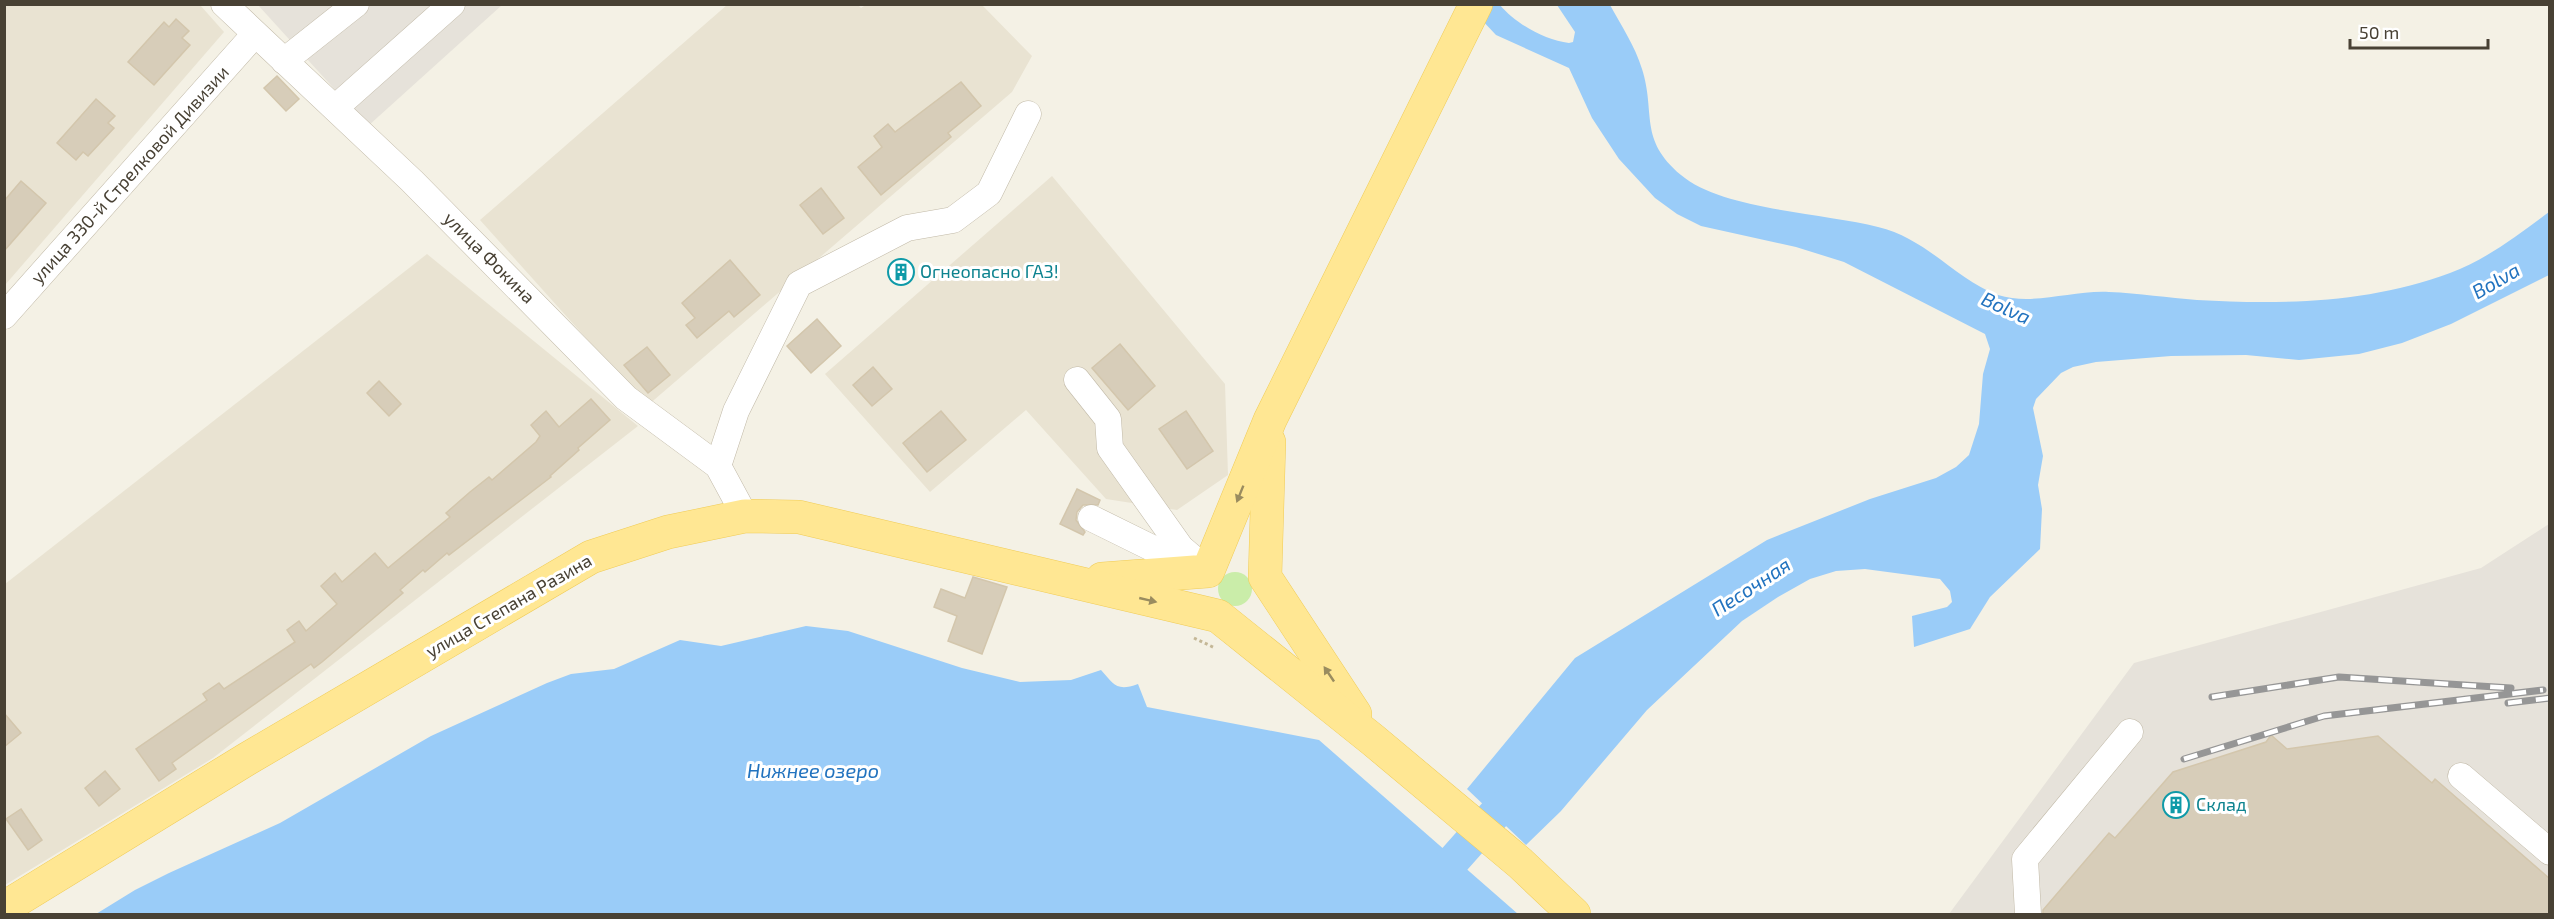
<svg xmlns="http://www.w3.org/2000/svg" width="2554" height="919" viewBox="0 0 2554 919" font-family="'Exo 2',sans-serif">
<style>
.residential{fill:#e9e3d2}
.industrial{fill:#e6e2da}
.green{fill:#caeda9}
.water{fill:#9accf8}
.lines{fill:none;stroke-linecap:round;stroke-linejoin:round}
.river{stroke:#9accf8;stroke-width:33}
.building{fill:#d7cdb9;stroke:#d3c6ac;stroke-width:1.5}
.minor-casing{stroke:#c1b9a7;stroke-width:27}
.major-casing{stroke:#f0cc57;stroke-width:34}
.path{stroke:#c4b796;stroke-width:3;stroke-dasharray:3 3;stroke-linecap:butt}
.minor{stroke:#fff;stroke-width:26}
.major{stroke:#ffe793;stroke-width:33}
.rail-casing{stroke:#969696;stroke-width:7}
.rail{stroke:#fff;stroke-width:4.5;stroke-dasharray:14;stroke-linecap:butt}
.oneway{fill:#9a8c5f}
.labels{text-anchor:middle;stroke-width:6;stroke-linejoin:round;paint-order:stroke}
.street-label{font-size:18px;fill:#484134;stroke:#fff}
.culture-label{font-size:18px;fill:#0d838f;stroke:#fff;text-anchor:start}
.water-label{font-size:20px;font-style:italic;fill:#2273bf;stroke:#fff}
</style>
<rect width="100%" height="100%" fill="#f4f1e5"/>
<g class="residential">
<polygon points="857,4 861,8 867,4 982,5 1032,56 1012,92 647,406 480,220 727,5"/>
<polygon points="5,5 200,5 224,32 5,285"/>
<polygon points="1052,176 1225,384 1228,475 1177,510 1106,499 1026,410 930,492 825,374"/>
<polygon points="427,254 638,426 213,758 5,885 5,584"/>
</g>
<g class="industrial">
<polygon points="258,5 502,5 368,126"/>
<polygon points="2549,524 2549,914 1949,914 2134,663 2481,568"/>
</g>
<circle class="green" cx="1235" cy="589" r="17"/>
<g class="water">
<path d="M1474,5H1500C1515,23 1544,40 1569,43L1573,42L1575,32L1557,5H1610C1621,25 1635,46 1642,69C1656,113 1638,139 1681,175C1722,210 1824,213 1878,227C1928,239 1956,280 1998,295C2033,306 2073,290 2109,292C2139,293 2168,298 2197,300C2282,305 2370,303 2450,273C2486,260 2519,234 2549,212V275L2451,324L2402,343L2359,354L2299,360L2246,355L2171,356L2096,362L2073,367L2061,373L2036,399L2033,408L2043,456L2038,485L2042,509L2040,549L1990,597L1970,629L1914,647L1912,616L1947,607L1952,602L1950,591L1940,579L1865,569L1836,571L1810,579L1778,597L1742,621L1647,710L1561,811L1526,845L1467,789L1575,658L1767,540L1870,499L1936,478L1956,467L1969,455L1979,424L1983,374L1990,349L1985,334L1844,262L1796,247L1701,226L1677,214L1655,198L1619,159L1592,118L1569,68L1496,35L1480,18Z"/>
<path d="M806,626L848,631L962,668L1020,682L1071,680L1101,670C1114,684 1116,692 1138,684L1147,707L1319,740L1518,914H96L135,890L169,873L280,823L431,736L547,683L571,674L614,669L680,640L721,646Z"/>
</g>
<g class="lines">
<polyline class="river" points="1406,914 1500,808"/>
</g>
<g class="building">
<polygon points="176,19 189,31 182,38 190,45 154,85 128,62 164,22 169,27"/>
<polygon points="277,76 299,99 286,111 264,88"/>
<polygon points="961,82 981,106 948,133 951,137 881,195 858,167 882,147 874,136 888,124 895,132"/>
<polygon points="96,99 115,116 108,123 114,128 88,156 83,152 76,160 57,143"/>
<polygon points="21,181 46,203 4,251 4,201"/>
<polygon points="821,188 844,218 823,234 800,205"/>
<polygon points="901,259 913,273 901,284 889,270"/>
<polygon points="730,260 760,295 734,317 729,311 697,338 686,325 695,318 682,303"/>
<polygon points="817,319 841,346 811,373 787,346"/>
<polygon points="1120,344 1155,386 1128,410 1092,368"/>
<polygon points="647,347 670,375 648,393 624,365"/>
<polygon points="873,367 892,389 872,406 853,385"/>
<polygon points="379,381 401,404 389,416 367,393"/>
<polygon points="591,399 610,420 578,448 579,450 550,476 551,477 449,555 447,553 425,572 423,570 400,590 403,593 322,662 314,668 311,664 172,763 176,769 159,781 136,749 207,700 203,694 219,683 224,689 295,642 287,630 299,621 306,631 337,604 321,586 335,573 342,582 375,553 388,568 450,517 446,513 470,492 489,477 492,480 536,442 540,436 531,425 546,411 559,427"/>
<polygon points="941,411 966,440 927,472 903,443"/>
<polygon points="1186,411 1213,451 1187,469 1159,429"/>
<polygon points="1077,489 1100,500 1098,505 1083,505 1077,512 1076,520 1085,532 1083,535 1060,524"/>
<polygon points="973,577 1007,587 982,654 948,641 957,616 934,607 941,589 965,598"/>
<polygon points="4,713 21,733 4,747"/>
<polygon points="2271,735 2287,749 2378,736 2432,783 2435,779 2550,879 2550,915 2043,915 2043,910 2109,833 2115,838 2173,772 2266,742"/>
<polygon points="105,771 120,789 99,806 85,788"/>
<polygon points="21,809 42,840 28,850 6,819"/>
</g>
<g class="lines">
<defs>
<g id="minor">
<polyline points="224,4 412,181 626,398 718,466 745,516"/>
<polyline points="284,61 356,4"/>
<polyline points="335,108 452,4"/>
<polyline points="4,316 255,34"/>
<polyline points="1077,380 1108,419 1110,448 1181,548 1208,571"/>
<polyline points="718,466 736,411 799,284 907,228 953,220 989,193 1028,114"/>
<polyline points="1091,518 1160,552 1181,548"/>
<polyline points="2461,776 2550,852"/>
<polyline points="2028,914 2025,859 2130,732"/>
</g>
<g id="major">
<polyline points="1269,442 1265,577 1355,714"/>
<polyline points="1102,579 1208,571 1270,420 1476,4"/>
<polyline points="4,908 247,759 591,557 668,532 745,516 799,517 1218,616 1373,740 1520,863 1574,914"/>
</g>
</defs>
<use href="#minor" class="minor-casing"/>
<use href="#major" class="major-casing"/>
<polyline class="path" points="1194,638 1215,648"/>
<use href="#minor" class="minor"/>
<use href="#major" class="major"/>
<defs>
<g id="rail">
<polyline points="2212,697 2339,677 2511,688"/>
<polyline points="2508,703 2550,698"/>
<polyline points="2184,759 2324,716 2543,690"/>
</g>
</defs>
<use href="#rail" class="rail-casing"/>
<use href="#rail" class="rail"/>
</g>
<defs><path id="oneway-solid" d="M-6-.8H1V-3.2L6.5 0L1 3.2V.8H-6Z" transform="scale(1.5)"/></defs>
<g class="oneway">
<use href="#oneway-solid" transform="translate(1240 494) rotate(112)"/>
<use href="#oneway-solid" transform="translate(1148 600) rotate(13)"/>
<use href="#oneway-solid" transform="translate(1329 674) rotate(-124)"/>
</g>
<defs>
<symbol id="building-ring" viewBox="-11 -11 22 22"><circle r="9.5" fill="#fff" stroke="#0f9aa8" stroke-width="1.5"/><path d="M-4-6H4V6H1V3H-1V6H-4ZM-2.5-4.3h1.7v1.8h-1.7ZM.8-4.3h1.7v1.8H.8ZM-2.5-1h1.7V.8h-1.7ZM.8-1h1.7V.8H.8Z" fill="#0f9aa8"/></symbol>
</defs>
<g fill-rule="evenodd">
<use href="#building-ring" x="886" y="257" width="30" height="30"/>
<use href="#building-ring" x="2161" y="790" width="30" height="30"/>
</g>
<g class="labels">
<g class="street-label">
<text transform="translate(130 175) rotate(-48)" y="6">улица 330-й Стрелковой Дивизии</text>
<text transform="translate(489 258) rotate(45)" y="6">улица Фокина</text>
<text transform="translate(509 606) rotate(-30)" y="6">улица Степана Разина</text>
</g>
<g class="culture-label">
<text x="920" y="278">Огнеопасно ГАЗ!</text>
<text x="2196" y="811">Склад</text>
</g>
<g class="water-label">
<text transform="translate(2496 281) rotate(-30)" y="7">Bolva</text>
<text transform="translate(2006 308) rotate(24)" y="7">Bolva</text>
<text transform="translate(1751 587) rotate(-33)" y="7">Песочная</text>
<text x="813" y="778">Нижнее озеро</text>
</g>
</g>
<rect width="2554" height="919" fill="none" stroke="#484134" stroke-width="12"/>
<path d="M2350 39v9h138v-9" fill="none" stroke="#484134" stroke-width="3"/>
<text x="2359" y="39" font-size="18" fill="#484134" stroke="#ffffff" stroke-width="4.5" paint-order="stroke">50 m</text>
</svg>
